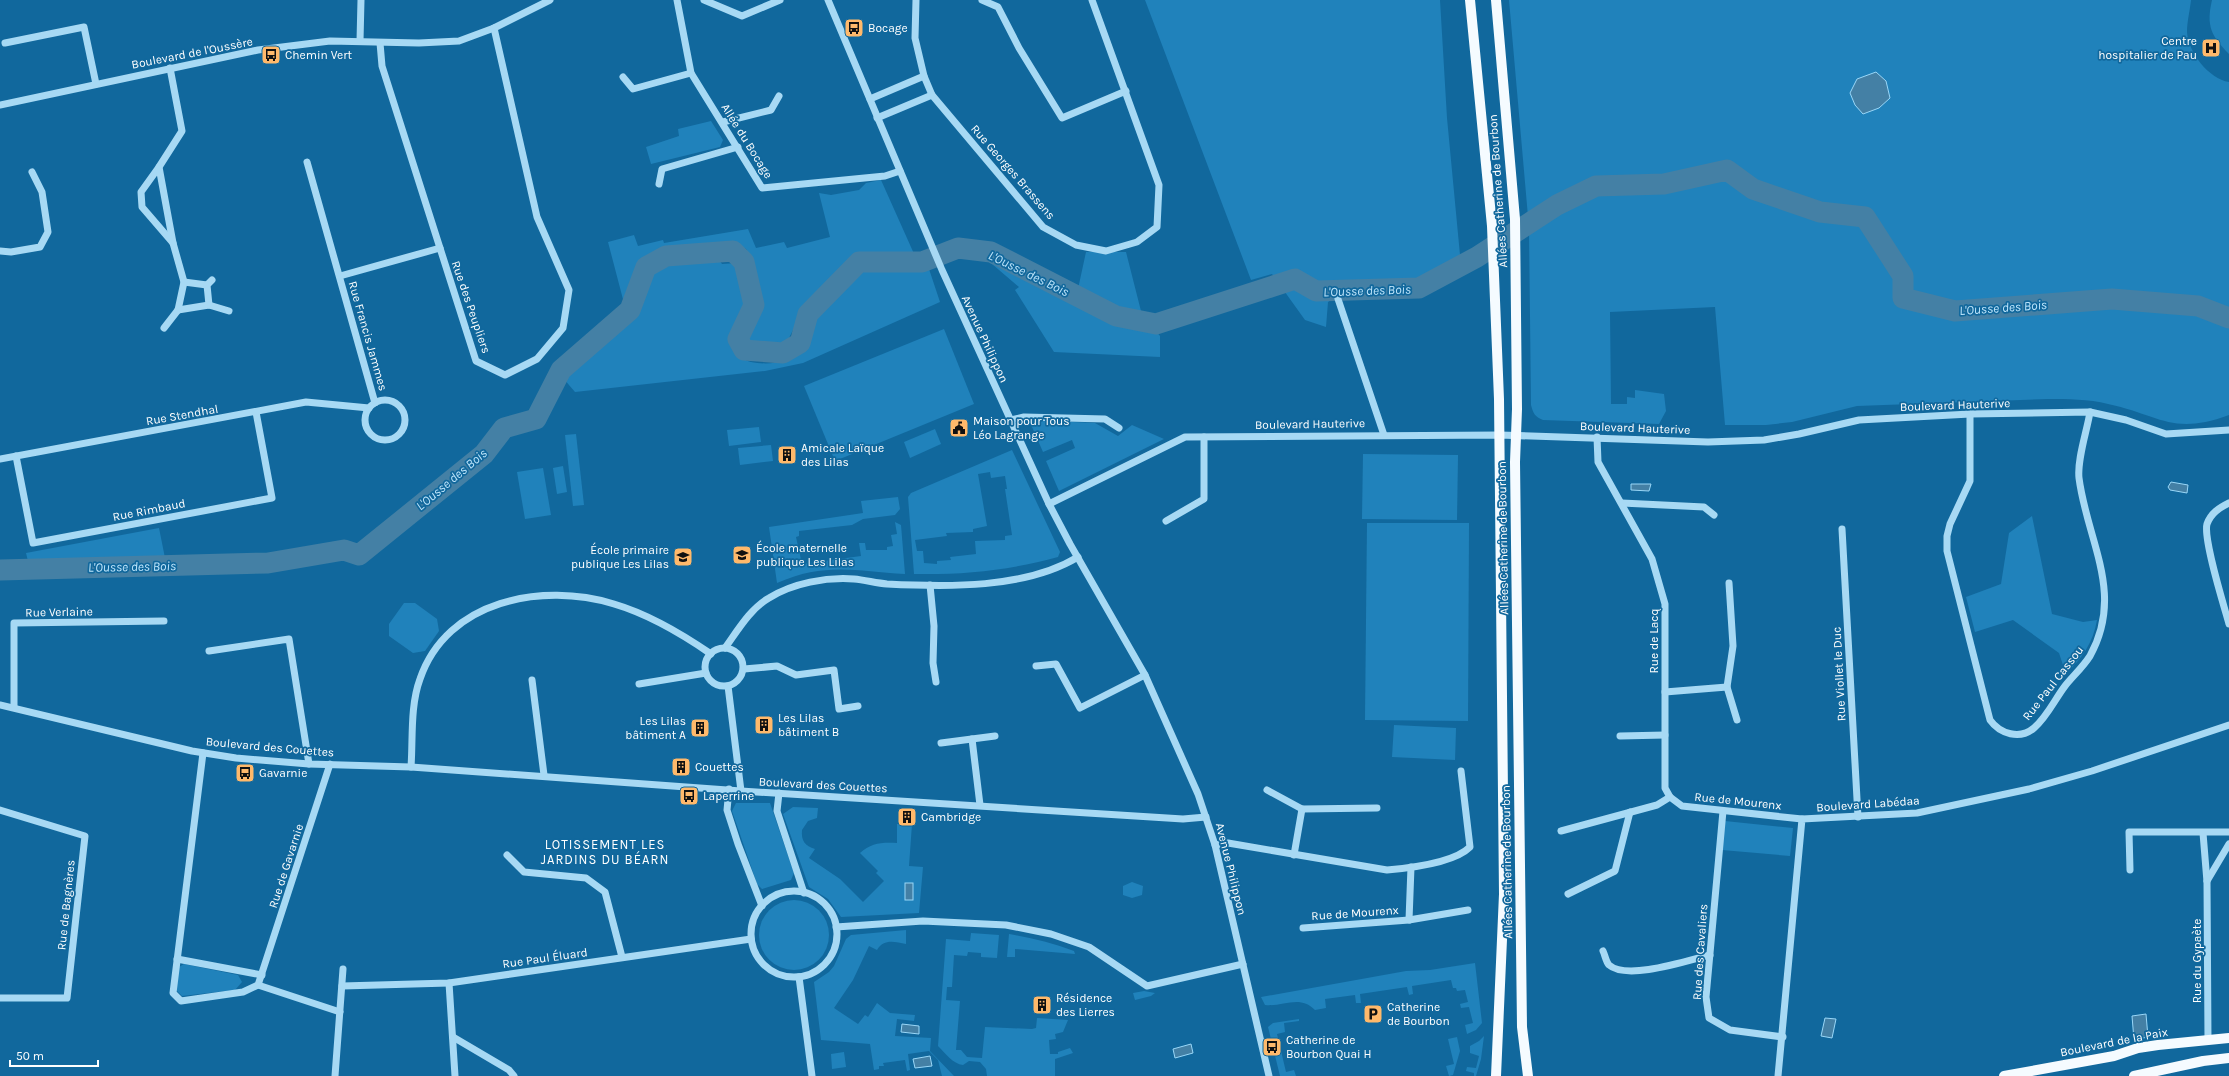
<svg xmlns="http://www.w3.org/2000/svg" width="2229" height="1076" viewBox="0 0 2229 1076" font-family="Karla,sans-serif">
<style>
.green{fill:#2082bb;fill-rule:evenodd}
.water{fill:#4480a5;stroke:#99d7f8}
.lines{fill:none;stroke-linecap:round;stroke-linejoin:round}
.river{stroke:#4480a5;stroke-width:21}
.minor{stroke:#a7d9f4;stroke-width:7}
.major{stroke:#f5fbff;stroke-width:10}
.labels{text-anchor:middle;stroke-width:3.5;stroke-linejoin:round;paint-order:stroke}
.poi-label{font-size:12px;fill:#fff;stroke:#11689d;text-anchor:start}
.street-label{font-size:12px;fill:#fff;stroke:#11689d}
.water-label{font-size:13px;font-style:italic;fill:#bfe6fc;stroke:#11689d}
.neighbourhood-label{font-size:13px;letter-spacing:1px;fill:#fff;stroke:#11689d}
</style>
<rect width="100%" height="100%" fill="#11689d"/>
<g class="green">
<polygon points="1145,0 1440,0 1447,118 1462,276 1351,285 1328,302 1326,327 1305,320 1272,274 1251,280"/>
<path d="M1509,0H2191C2190,10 2187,22 2187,32C2188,52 2209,79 2229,82V415C2172,436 2160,415 2108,404C2088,399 2068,399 2048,399L1857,406L1792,422L1766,425H1725L1715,307L1610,312L1611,404H1627V397L1635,398V390L1664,394L1666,411L1659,424L1543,420C1535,417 1533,413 1531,405L1529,228Z"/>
<path d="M2212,0H2229V54C2211,36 2206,26 2212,0Z"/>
<polygon points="711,121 723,140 720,147 651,164 646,147 679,136 678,129"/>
<polygon points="881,180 915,256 870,254 853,259 834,275 805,306 785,346 773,348 748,345 746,339 759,307 753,261 746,249 738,244 662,251 638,266 634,279 633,288 625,307 608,242 634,235 638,246 663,240 664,243 748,229 756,248 784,242 787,248 830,237 819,193 831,195 859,190 866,183"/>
<polygon points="1086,252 1126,252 1141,311 1147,315 1125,313 1078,289"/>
<path d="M717,257L722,264L737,263L746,298L732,338L737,355C741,357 746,361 751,362C765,365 790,364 799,351C805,344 808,333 813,324C823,305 841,281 860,269C876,258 909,273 928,266L940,302L803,363L765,371L575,392L563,378C584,359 622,331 637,309C647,295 641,275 660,266C677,258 699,259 717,257Z"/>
<polygon points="992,264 1095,311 1120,326 1155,330 1160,336 1160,357 1054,352 1015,290 1019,287"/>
<polygon points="944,329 974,404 835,461 804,386"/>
<polygon points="1029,420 1095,423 1118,436 1132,425 1164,439 1059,491 1046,461 1075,448 1072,440 1043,452"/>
<polygon points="759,427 761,442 729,446 727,430"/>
<polygon points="935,429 941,444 910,458 904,442"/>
<polygon points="576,434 584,505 573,506 565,435"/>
<polygon points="771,445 773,461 740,465 738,448"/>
<path d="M1012,450L1060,552L1058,557C1011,570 963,575 914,574L908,497L911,493ZM990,472L991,478L1005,476L1007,489H1005L1012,535L1005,536V540L975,541L976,554L950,557L951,560L937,561V564L924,563L923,551H917L915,540L947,536L946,533L973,532V529L987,526L978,474Z"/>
<polygon points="1363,454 1458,455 1457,520 1362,519"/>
<polygon points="563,466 567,492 557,494 553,468"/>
<polygon points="543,468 551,515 525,519 517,472"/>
<path d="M898,497L900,509L895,515L863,519L852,525L799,531V536L796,537L802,564L861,556L859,543H865L866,550H887V547L893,546L891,535L897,534L895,522L901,525L905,574C855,571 825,562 777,583L769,527L863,513L861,501Z"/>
<path d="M2032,516L2052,614L2083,622L2097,620C2093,643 2082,658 2066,674L2059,653L2013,620L1975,632L1966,597L2001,584L2009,533Z"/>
<polygon points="1367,523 1469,523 1468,721 1365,720"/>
<polygon points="159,528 165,558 29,565 26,553"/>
<polygon points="404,603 415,603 437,619 439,631 425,651 413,653 389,636 389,624"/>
<polygon points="1394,725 1456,728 1455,760 1392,757"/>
<polygon points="736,803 770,803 794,873 791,880 762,889 757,884 732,811"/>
<path d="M793,807L818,808L817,818L808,821L802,830C801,841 805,846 815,849L809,858L840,879L863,902L884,881L876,873L878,871L860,853C871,843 882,842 897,843V824H912L909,866L923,867L919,913L841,917L828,899L809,887L783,814Z"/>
<polygon points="1725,821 1793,828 1790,856 1722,850"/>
<polygon points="1132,882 1143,886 1142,895 1132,898 1123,895 1123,886"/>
<circle cx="794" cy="935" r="35"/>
<path d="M906,930V944C895,942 884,938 877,950L869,946L853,980L834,1008L858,1024L865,1015L868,1017L877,1003L890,1013L915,1015L914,1021L897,1019L895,1036L931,1038L930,1051L954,1076H942L938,1060L929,1051L908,1054L910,1070L907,1071L905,1060L883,1063L884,1066H879V1069L874,1070L870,1044L821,1040L814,982L829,972L834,966L846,939L851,935Z"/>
<path d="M971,933L999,935L997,958L981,957V953L968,952L967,956L954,955L952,987H947L946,1000L960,1001L956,1050H961L967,1057L982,1058L985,1027L1032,1029L1036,1028L1037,1018L1068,1020L1063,1032L1055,1034L1056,1039L1049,1040L1050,1054H1058V1052L1070,1048L1073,1053L1055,1059V1076H987L986,1069L980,1062L969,1061L963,1065C953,1064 945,1053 938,1046L946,939L970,941Z"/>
<path d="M1009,934C1031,938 1053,943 1074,951L1075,954L1015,949V957H1007Z"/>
<path d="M1475,963L1482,1023L1476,1030L1467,1034L1465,1025L1473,1023L1469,1007L1461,1008L1460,1004L1468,1002L1465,990L1457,991L1456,988H1453L1451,980L1412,986L1413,994L1409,995L1407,987L1360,994L1361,1003H1356L1355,995L1325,999L1326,1008L1315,1010C1300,994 1283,1007 1265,1005L1261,997L1406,971L1430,970Z"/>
<polygon points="184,964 238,975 242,982 235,990 182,996 176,990 179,967"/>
<polygon points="1144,991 1155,993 1151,996 1135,1000 1133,993"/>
<polygon points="1299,1019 1299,1021 1284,1023 1285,1032 1277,1034 1286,1072 1294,1070 1296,1076 1280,1076 1268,1027 1273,1023"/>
<polygon points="1484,1036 1481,1059 1476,1076 1474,1076 1474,1073 1466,1071 1467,1067 1476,1068 1479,1056 1470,1053 1470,1046 1479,1041"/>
<polygon points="1457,1037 1460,1051 1453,1075 1449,1076 1446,1066 1454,1064 1448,1039"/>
<polygon points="844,1052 846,1067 832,1069 831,1054"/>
</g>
<g class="water">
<polygon points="1876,72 1886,81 1890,98 1879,108 1863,114 1855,105 1850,93 1857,79"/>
<polygon points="2171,482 2188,485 2187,493 2170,490 2168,487"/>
<polygon points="1631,484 1651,484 1649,491 1631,490"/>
<rect x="905" y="883" width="8" height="17"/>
<polygon points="2146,1014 2148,1037 2134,1040 2132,1016"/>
<polygon points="1825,1018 1836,1019 1832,1038 1821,1036"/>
<polygon points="902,1024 919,1026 919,1034 901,1032"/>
<polygon points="1191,1044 1193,1053 1175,1058 1173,1049"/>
<polygon points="930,1056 932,1066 915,1068 913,1059"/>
</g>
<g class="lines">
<polyline class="river" points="0,570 268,563 344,550 359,555 484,454 504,428 536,419 561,370 630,310 646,267 666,256 733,251 744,262 754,305 738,339 744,350 783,353 800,343 808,314 859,262 922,262 958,248 991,252 1116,316 1156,324 1295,279 1316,291 1419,288 1477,257 1557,205 1596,186 1664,184 1727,170 1753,189 1820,212 1865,217 1903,276 1903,298 1955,311 2112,299 2198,306 2229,318"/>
<g class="minor">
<polyline points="677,0 691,73 762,188 885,176 900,171"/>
<polyline points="704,0 742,16 780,0"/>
<polyline points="828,0 942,270 1049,504 1070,544 1145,675 1198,794 1215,845 1269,1076"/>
<polyline points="916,0 915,38 924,76 932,95 1043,227 1076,245 1106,251 1137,242 1157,227 1159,185 1092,0"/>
<polyline points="982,0 998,7 1019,48 1062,118 1126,91"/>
<polyline points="360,41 361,0"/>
<polyline points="5,43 84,27 96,84"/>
<polyline points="380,43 382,66 476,361 505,375 537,359 563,328 569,290 537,217 494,28"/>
<polyline points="623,77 633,89 691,73"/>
<polyline points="870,99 924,76"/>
<polyline points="0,105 258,50 330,41 419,43 459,41 494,28 550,0"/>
<polyline points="877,118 932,95"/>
<polyline points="723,122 771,110 779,96"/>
<polyline points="307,162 375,403"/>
<polyline points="159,167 141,192 142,207 173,243"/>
<polyline points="659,184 662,169 738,147"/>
<polyline points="0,251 11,252 40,247 48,232 42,192 32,172"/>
<polyline points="340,276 440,248"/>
<polyline points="184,282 207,285"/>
<polyline points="1338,299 1384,435"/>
<polyline points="209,305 207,285 212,280"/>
<polyline points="178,310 209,305 229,311"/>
<polyline points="164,328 178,310 184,282 173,243 159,167 182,131 170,68"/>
<circle cx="385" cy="420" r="20"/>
<path d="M1970,414V481L1950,524L1947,536V551L1990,720C2000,734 2020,740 2034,728C2047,717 2055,699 2065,686C2073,676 2083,667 2090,656C2125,593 2087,541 2079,478C2077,459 2087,431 2090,412"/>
<polyline points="1011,420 1024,417 1105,419 1119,428"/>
<polyline points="1597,437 1598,462 1652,559 1665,604 1665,788 1670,797"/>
<polyline points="16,456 33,543 272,498 256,412"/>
<polyline points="0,459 306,402 369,408"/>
<polyline points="1622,503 1704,507 1714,515"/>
<path d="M2229,503C2219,508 2211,513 2207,524C2203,539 2224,606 2229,624"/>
<polyline points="1049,504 1185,437 1500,435 1708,442 1764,440 1799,434 1859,420 1970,414 2090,412 2126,420 2166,434 2229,430"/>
<polyline points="1166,521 1204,499 1204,437"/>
<polyline points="1842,529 1858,817"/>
<polyline points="1729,583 1733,646 1727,687 1737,720"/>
<polyline points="930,585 934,626 933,663 936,682"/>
<path d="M725,648C738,630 750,609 769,598C793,583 826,577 854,579C865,580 876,583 887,584C947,587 1025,589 1078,557"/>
<circle cx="724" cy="667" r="19"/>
<polyline points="209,651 289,639 309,764"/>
<polyline points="1036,666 1056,664 1080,708 1145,675"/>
<polyline points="744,669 777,666 796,675 834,670 839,709 858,706"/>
<polyline points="532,680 544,775"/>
<polyline points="639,684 706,673"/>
<polyline points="728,686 741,791"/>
<polyline points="1665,692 1727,687"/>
<polyline points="0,705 192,751 236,758 309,764 411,767 741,791 1183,819 1206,817"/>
<polyline points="14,707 14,623 164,621"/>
<polyline points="1620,736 1665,735"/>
<polyline points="972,739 980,805"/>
<polyline points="941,743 995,736"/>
<polyline points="203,753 173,993 181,1001 243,992 258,985 330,764"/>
<path d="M411,767C413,739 410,706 420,679C447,600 542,582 614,604C648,614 682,634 711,654"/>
<polyline points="729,789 727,810 738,844 762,906"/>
<polyline points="1267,790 1302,809 1377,808"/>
<polyline points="779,793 777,811 804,893"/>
<polyline points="0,810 85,836 67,998 0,998"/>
<polyline points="1723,811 1706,997 1709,1018 1730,1030 1783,1037"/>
<polyline points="1561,831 1657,805 1670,797 1682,806 1802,819"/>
<polyline points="2203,833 2207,882 2208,1040"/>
<path d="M1215,845L1228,843L1387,870C1410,868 1454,863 1470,847L1461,771"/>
<polyline points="507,855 524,872 586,878 605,892 622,957"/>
<polyline points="1294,855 1302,809"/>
<polyline points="2130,870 2129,832 2229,832"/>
<polyline points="2207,881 2229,844"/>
<circle cx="794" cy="934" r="43"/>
<polyline points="1568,894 1615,871 1630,812"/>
<polyline points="1409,920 1411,867"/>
<polyline points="836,927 923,921 1006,925 1051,934 1089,947 1147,986 1243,964"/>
<polyline points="1303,928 1409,920 1468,910"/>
<path d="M1603,951C1605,955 1606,962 1609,965C1627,981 1689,960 1710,955"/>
<polyline points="177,959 262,975"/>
<polyline points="799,977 812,1076"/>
<polyline points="449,983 455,1076"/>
<polyline points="258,985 340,1012"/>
<polyline points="342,986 449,983 751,939"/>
<polyline points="453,1037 509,1070 514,1076"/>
<polyline points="335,1076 343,969"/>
<polyline points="1778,1076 1802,819 1917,813 2029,789 2092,771 2229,725"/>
</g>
<g class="major">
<polyline points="1470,0 1492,226 1499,399 1504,894 1496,1076"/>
<polyline points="1496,0 1515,219 1517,409 1515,462 1522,1027 1528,1076"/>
<polyline points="2004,1076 2114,1056 2138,1048 2158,1045 2229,1038"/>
<polyline points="2134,1076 2203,1061 2229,1058"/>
</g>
</g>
<defs>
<symbol id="bus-square" viewBox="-11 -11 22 22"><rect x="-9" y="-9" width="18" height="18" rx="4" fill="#ffb96b" stroke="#11689d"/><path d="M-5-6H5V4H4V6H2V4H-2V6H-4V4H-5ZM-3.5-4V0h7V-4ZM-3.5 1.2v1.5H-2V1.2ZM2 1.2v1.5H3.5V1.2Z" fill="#111"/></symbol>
<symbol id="hospital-square" viewBox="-11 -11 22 22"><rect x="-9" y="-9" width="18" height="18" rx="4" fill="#ffb96b" stroke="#11689d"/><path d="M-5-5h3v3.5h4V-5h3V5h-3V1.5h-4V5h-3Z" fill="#111"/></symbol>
<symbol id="civic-square" viewBox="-11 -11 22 22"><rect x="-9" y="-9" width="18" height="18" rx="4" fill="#ffb96b" stroke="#11689d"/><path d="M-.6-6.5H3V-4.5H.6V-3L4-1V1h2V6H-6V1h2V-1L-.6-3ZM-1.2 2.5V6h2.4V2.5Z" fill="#111"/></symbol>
<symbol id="building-square" viewBox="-11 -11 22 22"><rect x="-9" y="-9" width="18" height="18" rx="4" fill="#ffb96b" stroke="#11689d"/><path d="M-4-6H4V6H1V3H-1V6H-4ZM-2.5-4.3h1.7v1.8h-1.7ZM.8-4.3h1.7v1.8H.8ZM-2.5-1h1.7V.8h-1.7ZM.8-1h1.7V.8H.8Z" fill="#111"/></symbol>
<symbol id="school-square" viewBox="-11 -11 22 22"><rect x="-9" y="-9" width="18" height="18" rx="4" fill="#ffb96b" stroke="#11689d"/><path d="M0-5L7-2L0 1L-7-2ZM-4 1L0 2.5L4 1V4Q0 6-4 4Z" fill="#111"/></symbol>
<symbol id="parking-square" viewBox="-11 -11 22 22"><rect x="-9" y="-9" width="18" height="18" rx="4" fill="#ffb96b" stroke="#11689d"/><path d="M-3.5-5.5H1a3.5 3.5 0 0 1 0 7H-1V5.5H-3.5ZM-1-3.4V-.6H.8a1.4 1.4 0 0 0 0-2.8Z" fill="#111"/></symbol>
</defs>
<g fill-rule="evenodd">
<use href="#bus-square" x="843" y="17" width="22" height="22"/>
<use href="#hospital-square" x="2200" y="37" width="22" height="22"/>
<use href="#bus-square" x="260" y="44" width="22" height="22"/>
<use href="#civic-square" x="948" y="417" width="22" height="22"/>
<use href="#building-square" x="776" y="444" width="22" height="22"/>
<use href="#school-square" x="731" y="544" width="22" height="22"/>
<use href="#school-square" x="672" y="546" width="22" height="22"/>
<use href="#building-square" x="753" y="714" width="22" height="22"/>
<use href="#building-square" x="689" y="717" width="22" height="22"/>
<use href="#building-square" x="670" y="756" width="22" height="22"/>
<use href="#bus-square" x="234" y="762" width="22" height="22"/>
<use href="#bus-square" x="678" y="785" width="22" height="22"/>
<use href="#building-square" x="896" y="806" width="22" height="22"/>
<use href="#building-square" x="1031" y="994" width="22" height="22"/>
<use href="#parking-square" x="1362" y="1003" width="22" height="22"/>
<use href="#bus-square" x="1261" y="1036" width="22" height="22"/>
</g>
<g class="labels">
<g class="poi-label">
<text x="868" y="32">Bocage</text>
<text x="2197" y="45" text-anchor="end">Centre<tspan x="2197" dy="14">hospitalier de Pau</tspan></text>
<text x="285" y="59">Chemin Vert</text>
<text x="973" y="425">Maison pour Tous<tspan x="973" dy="14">Léo Lagrange</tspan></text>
<text x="801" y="452">Amicale Laïque<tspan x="801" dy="14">des Lilas</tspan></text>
<text x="756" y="552">École maternelle<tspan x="756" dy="14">publique Les Lilas</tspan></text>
<text x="669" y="554" text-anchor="end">École primaire<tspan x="669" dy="14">publique Les Lilas</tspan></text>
<text x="778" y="722">Les Lilas<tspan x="778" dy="14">bâtiment B</tspan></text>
<text x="686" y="725" text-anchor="end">Les Lilas<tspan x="686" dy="14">bâtiment A</tspan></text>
<text x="695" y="771">Couettes</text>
<text x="259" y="777">Gavarnie</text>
<text x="703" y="800">Laperrine</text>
<text x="921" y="821">Cambridge</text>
<text x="1056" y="1002">Résidence<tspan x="1056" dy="14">des Lierres</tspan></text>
<text x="1387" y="1011">Catherine<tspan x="1387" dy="14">de Bourbon</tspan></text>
<text x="1286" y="1044">Catherine de<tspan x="1286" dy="14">Bourbon Quai H</tspan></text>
</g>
<g class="street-label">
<text transform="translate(192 53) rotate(-11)" y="4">Boulevard de l'Oussère</text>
<text transform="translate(747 141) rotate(58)" y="4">Allée du Bocage</text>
<text transform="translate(1013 172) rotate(49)" y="4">Rue Georges Brassens</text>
<text transform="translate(1498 191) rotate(-94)" y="4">Allées Catherine de Bourbon</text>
<text transform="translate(471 307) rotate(71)" y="4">Rue des Peupliers</text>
<text transform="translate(368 336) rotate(74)" y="4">Rue Francis Jammes</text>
<text transform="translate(985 339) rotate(65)" y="4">Avenue Philippon</text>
<text transform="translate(1955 405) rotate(-2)" y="4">Boulevard Hauterive</text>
<text transform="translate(182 415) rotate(-10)" y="4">Rue Stendhal</text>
<text transform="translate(1310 424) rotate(-1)" y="4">Boulevard Hauterive</text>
<text transform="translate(1635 428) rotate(2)" y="4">Boulevard Hauterive</text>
<text transform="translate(149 510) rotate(-11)" y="4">Rue Rimbaud</text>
<text transform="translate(1503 538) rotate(-91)" y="4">Allées Catherine de Bourbon</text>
<text transform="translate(59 612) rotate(-1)" y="4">Rue Verlaine</text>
<text transform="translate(1654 641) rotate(-90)" y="4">Rue de Lacq</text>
<text transform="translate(1839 674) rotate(-93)" y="4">Rue Viollet le Duc</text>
<text transform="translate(2053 683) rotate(-52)" y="4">Rue Paul Cassou</text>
<text transform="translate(270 747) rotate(5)" y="4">Boulevard des Couettes</text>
<text transform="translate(823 785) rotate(3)" y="4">Boulevard des Couettes</text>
<text transform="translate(1738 801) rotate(6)" y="4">Rue de Mourenx</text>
<text transform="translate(1868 804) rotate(-4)" y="4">Boulevard Labédaa</text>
<text transform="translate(1507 862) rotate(-91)" y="4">Allées Catherine de Bourbon</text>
<text transform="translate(286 866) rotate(-72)" y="4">Rue de Gavarnie</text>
<text transform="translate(1231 869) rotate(76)" y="4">Avenue Philippon</text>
<text transform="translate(66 905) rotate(-84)" y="4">Rue de Bagnères</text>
<text transform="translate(1355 913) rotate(-4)" y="4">Rue de Mourenx</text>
<text transform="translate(1700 952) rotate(-86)" y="4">Rue des Cavaliers</text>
<text transform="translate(545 958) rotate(-8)" y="4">Rue Paul Éluard</text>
<text transform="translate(2197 961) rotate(-90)" y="4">Rue du Gypaète</text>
<text transform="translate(2114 1042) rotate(-11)" y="4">Boulevard de la Paix</text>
</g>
<g class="water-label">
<text transform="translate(1029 273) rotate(26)" y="5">L'Ousse des Bois</text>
<text transform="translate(1367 290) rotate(-2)" y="5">L'Ousse des Bois</text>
<text transform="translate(2003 307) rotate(-4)" y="5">L'Ousse des Bois</text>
<text transform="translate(451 479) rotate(-40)" y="5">L'Ousse des Bois</text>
<text transform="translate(132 566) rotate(-1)" y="5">L'Ousse des Bois</text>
</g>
<g class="neighbourhood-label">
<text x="605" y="849">LOTISSEMENT LES<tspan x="605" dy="15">JARDINS DU BÉARN</tspan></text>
</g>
</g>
<path d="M10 1060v6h88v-6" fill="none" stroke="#ffffff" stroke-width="2"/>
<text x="16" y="1060" font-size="12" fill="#ffffff" stroke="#11689d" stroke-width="3" paint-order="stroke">50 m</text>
</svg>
